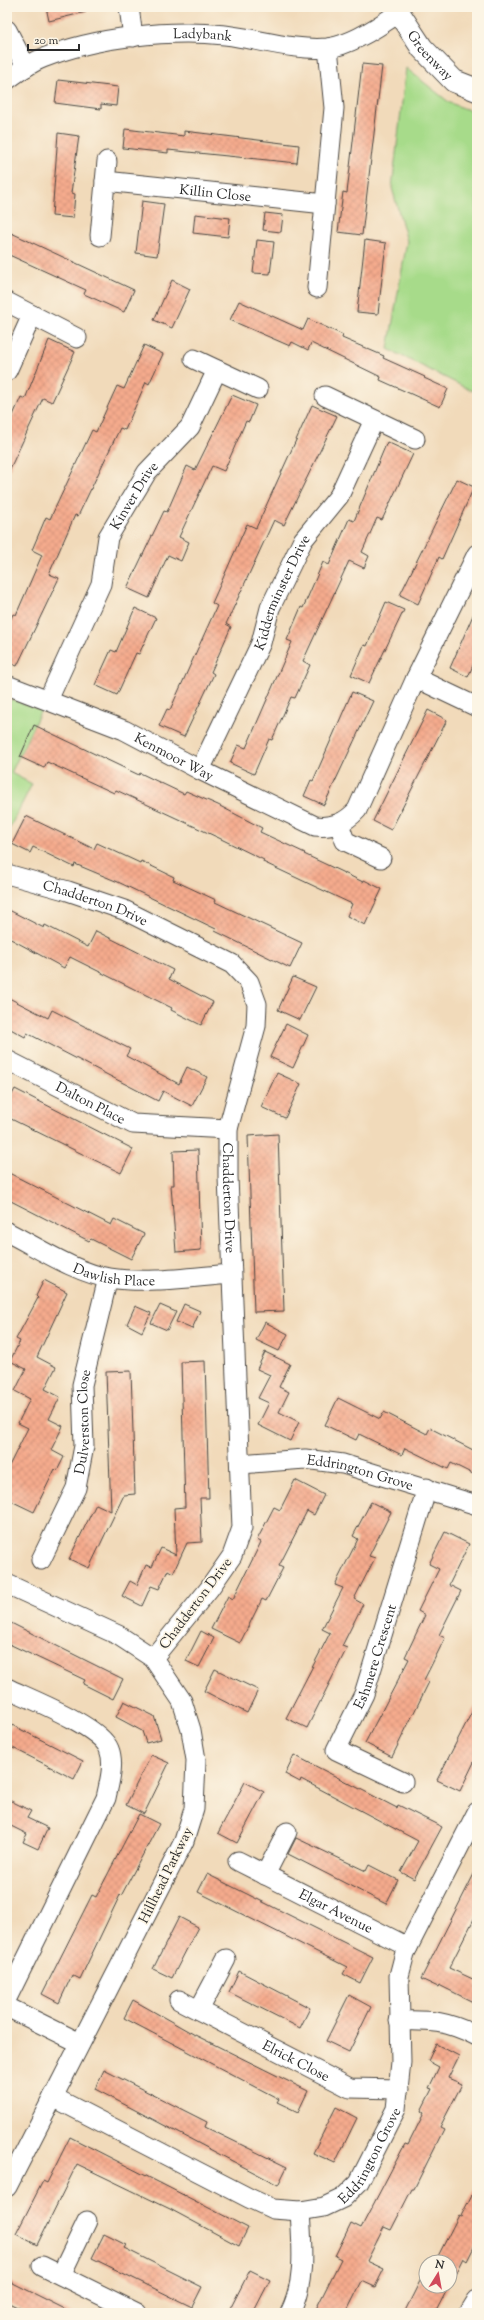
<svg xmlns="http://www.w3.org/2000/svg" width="484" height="2320" viewBox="0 0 484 2320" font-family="'Sorts Mill Goudy',serif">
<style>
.green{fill:#a7db8a;stroke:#69835a}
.building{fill:url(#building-cross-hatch)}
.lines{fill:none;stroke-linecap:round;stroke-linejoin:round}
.minor-casing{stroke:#494540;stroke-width:21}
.tertiary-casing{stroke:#494540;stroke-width:24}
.minor{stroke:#fff;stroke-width:19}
.tertiary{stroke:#fff;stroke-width:22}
.labels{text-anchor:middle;stroke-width:3.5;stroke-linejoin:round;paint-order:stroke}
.street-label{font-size:14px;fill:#2b2b2b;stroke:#fcf5e5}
</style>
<defs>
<pattern id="building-cross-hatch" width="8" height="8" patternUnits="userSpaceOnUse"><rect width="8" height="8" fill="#f5ab8d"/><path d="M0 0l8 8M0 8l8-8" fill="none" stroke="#d2937a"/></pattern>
</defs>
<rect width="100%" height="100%" fill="#fcf5e5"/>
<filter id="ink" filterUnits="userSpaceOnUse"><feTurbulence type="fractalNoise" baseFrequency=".025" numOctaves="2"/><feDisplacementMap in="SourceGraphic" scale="8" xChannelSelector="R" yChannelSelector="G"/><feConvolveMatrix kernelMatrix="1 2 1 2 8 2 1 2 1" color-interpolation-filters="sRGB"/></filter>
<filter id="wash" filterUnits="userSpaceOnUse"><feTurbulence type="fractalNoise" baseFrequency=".012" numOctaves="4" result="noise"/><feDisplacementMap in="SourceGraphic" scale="16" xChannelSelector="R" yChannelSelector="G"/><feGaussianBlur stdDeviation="0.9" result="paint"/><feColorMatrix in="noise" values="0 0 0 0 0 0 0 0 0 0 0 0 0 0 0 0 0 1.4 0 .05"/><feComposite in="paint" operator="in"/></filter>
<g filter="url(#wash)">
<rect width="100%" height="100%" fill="#f1daba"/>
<g class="green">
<polygon points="406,68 450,103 477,113 477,385 472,391 388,349 407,241 392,188"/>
<polygon points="11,699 41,710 11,773 32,784 7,833 7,708"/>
</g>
<g id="blocks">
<g class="building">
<polygon points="46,7 86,7 86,12 49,21"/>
<polygon points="362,64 382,66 362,235 338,232 343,192 347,193"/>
<polygon points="58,80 118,87 116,106 101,104 101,109 55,103"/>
<polygon points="125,129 184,136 184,131 299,145 297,163 168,150 168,153 123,148"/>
<polygon points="58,133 79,136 71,193 75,194 73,218 52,216"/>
<polygon points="142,201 164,204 157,256 136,253"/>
<polygon points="265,213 283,215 281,232 263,230"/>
<polygon points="195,214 230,218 228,237 193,233"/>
<polygon points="7,231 134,290 124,312 84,294 86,290 7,254"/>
<polygon points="257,240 274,242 270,274 253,273"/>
<polygon points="365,240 386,243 378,314 357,312"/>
<polygon points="172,280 190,289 172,328 154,320"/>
<polygon points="239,301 303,330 308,319 343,335 342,338 384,356 383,358 425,377 424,378 448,389 440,407 380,380 381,377 311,343 308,350 292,342 290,346 230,320"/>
<polygon points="49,340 75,352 52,402 43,398 7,475 7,429 21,397 25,399"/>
<polygon points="144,345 163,354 149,384 146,382 125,430 120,428 78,516 75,515 49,574 59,578 17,666 7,662 7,627 13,614 16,615 42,555 32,550 46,517 50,519 92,430 96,432 117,386 124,389"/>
<polygon points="232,395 256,405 249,422 246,421 224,471 212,466 179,537 189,542 181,561 168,555 149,598 127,588 164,511 167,512 187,466 195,470"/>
<polygon points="312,405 337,416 284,525 274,520 226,624 231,627 211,672 214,674 184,737 159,726 167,709 170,710 217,606 212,603 247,524 256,528"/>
<polygon points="387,442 413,454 382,520 377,518 362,552 369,556 364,568 349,561 303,661 310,665 295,698 291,697 272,740 269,739 254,774 230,763 238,745 246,748 292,642 287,640 301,607 303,608 323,562 329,565 349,519 354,521"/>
<polygon points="457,479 474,487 442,559 439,557 418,604 400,595"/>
<polygon points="386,602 404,610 369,683 351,675 364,645 367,646"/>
<polygon points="477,606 477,656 468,677 450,668"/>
<polygon points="135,608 156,618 139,654 136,653 117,695 95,685 111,650 116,652"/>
<polygon points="352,692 373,701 324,805 304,796 311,780 313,781"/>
<polygon points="428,710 447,720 391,830 373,821"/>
<polygon points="34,725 139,775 140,773 184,794 186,791 218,805 262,828 260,832 305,853 304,854 363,882 364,880 382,889 365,925 347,916 352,904 263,862 264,860 219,838 116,790 114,793 47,762 44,768 20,757"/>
<polygon points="26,816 94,849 97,843 140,863 141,861 174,877 173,880 216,900 215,902 302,943 290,968 215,931 216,929 118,882 75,864 74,867 33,847 30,853 12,844"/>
<polygon points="7,909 44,928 45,925 88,947 96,931 173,970 169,979 213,1002 201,1025 171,1010 172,1008 70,957 64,968 7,937"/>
<polygon points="293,977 316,987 300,1020 278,1010"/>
<polygon points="7,997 48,1018 52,1010 130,1049 126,1056 179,1084 187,1067 207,1077 192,1106 163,1091 158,1101 27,1033 25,1037 7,1027"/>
<polygon points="286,1024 308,1035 293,1068 270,1057"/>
<polygon points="277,1073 301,1084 285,1118 261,1107"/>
<polygon points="15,1089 133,1149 121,1173 7,1117 7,1104"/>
<polygon points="278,1134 284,1311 254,1312 248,1136"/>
<polygon points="198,1150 201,1250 176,1252 171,1185 174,1185 173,1151"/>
<polygon points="7,1172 111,1225 114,1219 144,1234 131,1259 91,1239 89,1241 7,1199"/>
<polygon points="44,1280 67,1292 37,1357 56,1367 45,1389 60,1397 49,1419 63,1426 51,1450 64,1457 57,1471 55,1469 34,1512 7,1499 7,1470 28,1428 18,1423 30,1399 15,1391 26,1369 10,1361 20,1341 16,1339 38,1298 36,1296"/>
<polygon points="184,1304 200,1311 192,1329 176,1322"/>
<polygon points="160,1305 176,1312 167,1330 151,1323"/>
<polygon points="135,1306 151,1313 142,1332 127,1324"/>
<polygon points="265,1322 288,1334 279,1351 256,1340"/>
<polygon points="265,1352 290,1364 279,1387 289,1392 279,1412 299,1422 290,1441 258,1425 269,1403 258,1398 270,1375 257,1369"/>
<polygon points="205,1361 209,1498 200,1498 202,1542 187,1543 173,1573 168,1570 159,1589 151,1586 142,1606 122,1596 130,1581 137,1585 146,1565 152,1567 161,1548 176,1555 174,1508 185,1507 181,1362"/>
<polygon points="131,1371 135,1494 124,1495 89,1568 69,1559 96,1504 111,1511 106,1372"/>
<polygon points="338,1398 380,1419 384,1412 427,1434 430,1428 477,1452 477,1476 451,1463 448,1469 405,1448 402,1455 359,1434 356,1440 325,1425"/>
<polygon points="295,1480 324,1495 314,1515 307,1511 279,1566 283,1568 266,1601 262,1599 240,1643 211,1629 228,1596 233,1599 261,1542 257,1540 274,1507 280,1510"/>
<polygon points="371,1502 391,1512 369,1556 375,1558 354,1599 363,1604 342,1646 347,1648 307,1728 286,1718 330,1633 322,1629 343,1588 335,1585 358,1539 353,1536"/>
<polygon points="445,1532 469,1544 449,1585 461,1591 439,1635 445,1638 424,1680 429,1682 392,1757 365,1743 409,1659 405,1657 425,1615 418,1611 439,1569 429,1564"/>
<polygon points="7,1621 123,1679 113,1699 83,1684 85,1680 7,1643"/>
<polygon points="201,1631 214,1638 199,1667 186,1661"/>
<polygon points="215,1669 258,1690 247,1713 204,1691"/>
<polygon points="124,1701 154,1716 161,1739 146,1743 142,1731 116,1717"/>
<polygon points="477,1702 477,1756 460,1791 437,1780"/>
<polygon points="12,1725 83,1761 74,1779 7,1745 7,1734"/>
<polygon points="151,1755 169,1763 144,1814 126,1805"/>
<polygon points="294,1755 397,1808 398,1805 442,1827 414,1879 401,1872 418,1841 301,1779 300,1782 285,1774"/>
<polygon points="245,1782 264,1792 237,1843 218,1833"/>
<polygon points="7,1799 31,1811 27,1818 48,1828 38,1849 23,1842 27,1834 7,1824"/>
<polygon points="139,1814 159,1824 121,1896 120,1895 80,1979 72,1975 59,2003 42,1994 92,1895 96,1897"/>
<polygon points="296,1838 366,1871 369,1865 398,1880 386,1904 288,1854"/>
<polygon points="477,1868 477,1913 449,1968 477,1981 477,2004 439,1985 438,1987 421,1979"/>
<polygon points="207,1874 373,1957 360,1983 343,1974 347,1967 198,1892"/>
<polygon points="179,1917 198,1927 172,1978 153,1969"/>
<polygon points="239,1971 310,2008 300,2028 229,1992"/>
<polygon points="349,1995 371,2007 349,2052 326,2041"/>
<polygon points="133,2000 195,2035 308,2091 298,2112 277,2102 279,2099 124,2018"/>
<polygon points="436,2044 459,2056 448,2078 462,2084 440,2127 444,2129 414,2189 412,2189 391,2230 384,2227 367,2261 384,2269 375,2287 362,2281 346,2313 314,2313 341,2259 335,2256 351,2223 361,2228 405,2144 408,2145 424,2113 421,2111 432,2089 429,2088 439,2067 428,2061"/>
<polygon points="104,2070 207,2122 205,2127 287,2167 278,2185 95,2089"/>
<polygon points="336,2107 357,2118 335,2163 313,2153"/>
<polygon points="70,2137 248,2228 239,2246 170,2209 77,2164 37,2245 16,2234 43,2181 47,2183"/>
<polygon points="477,2185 477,2241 467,2261 463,2258 450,2284 450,2262 435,2262 459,2215 461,2216"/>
<polygon points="104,2234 126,2245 124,2248 202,2287 192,2307 92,2258"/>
<polygon points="426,2269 426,2286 449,2286 435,2313 404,2313"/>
<polygon points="250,2270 270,2280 253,2313 228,2313"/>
<polygon points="7,2280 73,2313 29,2313 7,2302"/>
</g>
</g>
</g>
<g filter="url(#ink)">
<use href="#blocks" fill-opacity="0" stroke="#494540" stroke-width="1"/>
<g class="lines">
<defs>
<g id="minor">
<polyline points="129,7 133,37"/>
<polyline points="7,30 26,67"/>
<path id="s1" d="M7,80C18,72 30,63 43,58C96,37 169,29 225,35C259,39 294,51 328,48C350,45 380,26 398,13"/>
<path id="s2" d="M105,181L325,204"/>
<polyline points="100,236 107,161"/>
<polyline points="317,288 334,108 328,48"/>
<polyline points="7,302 77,338"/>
<polyline points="194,359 258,389"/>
<polyline points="7,371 32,315"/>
<polyline points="325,396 415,439"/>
<polyline points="416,678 477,707"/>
<path id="s3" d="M7,685L124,730L200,770L315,826C333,828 345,823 357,810L416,678L477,554"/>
<path id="s4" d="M48,700L101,584L108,537L147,472L190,427L217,370"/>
<path id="s5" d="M200,770L261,643L270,608L303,540L339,496L374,420"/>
<polyline points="339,824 345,841 381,858"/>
<path id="s6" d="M7,874L68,891L124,910L232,964L249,982L257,1004L256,1026L228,1129V1177L242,1528L232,1556L209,1589L153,1658"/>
<path id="s7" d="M7,1060L133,1124L228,1129"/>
<path id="s8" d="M7,1232C37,1247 76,1273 109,1278C149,1284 191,1277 231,1274"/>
<path id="s9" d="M240,1464L305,1459L343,1464L477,1505"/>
<path id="s10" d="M41,1560L76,1488L84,1446L82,1385L108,1278"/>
<polyline points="7,1584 118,1635 153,1658 182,1701 191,1730 196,1760 194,1809 184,1841 7,2187"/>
<path d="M7,1688C30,1699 100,1726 109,1749C115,1764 109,1783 106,1798L7,1998"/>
<path id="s11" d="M403,1782L336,1750L364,1694L427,1488"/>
<path id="s12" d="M238,1861L408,1947"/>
<polyline points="265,1875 287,1832"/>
<path id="s13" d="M179,2000L350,2088L399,2089"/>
<polyline points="7,2007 80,2043"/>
<polyline points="199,2010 226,1959"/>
<path d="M399,2021C432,2020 447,2021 477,2036"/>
<path id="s14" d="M53,2097L249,2198L273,2209L300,2211L324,2207L343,2198L359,2182L396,2109L401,2062L399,1976L405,1953L477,1812"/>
<polyline points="42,2266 137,2313"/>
<polyline points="61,2275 87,2221"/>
<path d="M290,2313C306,2281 302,2246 300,2211"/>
<polyline points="469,2313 477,2300"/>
</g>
<g id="tertiary">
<path id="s15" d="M395,7L422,48L454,81L477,90"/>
</g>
</defs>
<use href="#minor" class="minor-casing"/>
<use href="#tertiary" class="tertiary-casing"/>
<use href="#minor" class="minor"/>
<use href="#tertiary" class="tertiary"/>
</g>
</g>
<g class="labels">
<g class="street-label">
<text dy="5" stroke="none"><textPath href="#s1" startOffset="205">Ladybank</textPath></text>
<text dy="5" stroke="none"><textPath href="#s15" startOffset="60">Greenway</textPath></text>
<text dy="5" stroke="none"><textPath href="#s2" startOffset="111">Killin Close</textPath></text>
<text dy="5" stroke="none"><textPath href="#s4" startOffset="224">Kinver Drive</textPath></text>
<text dy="5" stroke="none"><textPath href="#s5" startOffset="196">Kidderminster Drive</textPath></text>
<text dy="5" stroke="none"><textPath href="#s3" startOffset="182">Kenmoor Way</textPath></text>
<text dy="5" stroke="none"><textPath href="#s6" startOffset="93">Chadderton Drive</textPath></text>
<text dy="5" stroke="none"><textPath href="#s7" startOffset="94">Dalton Place</textPath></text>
<text dy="5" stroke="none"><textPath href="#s6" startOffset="489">Chadderton Drive</textPath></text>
<text dy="5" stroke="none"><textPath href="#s8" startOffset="117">Dawlish Place</textPath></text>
<text dy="5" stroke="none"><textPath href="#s10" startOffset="147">Dulverston Close</textPath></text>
<text dy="5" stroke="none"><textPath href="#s9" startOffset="122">Eddrington Grove</textPath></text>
<text transform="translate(195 1603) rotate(-53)" y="5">Chadderton Drive</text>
<text dy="5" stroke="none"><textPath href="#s11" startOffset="176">Eshmere Crescent</textPath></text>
<text transform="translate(165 1875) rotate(-64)" y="5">Hillhead Parkway</text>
<text dy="5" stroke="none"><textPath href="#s12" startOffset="110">Elgar Avenue</textPath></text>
<text dy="5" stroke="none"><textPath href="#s13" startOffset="132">Elrick Close</textPath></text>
<text dy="5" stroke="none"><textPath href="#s14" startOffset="370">Eddrington Grove</textPath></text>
</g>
</g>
<rect width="484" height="2320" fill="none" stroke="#fcf5e5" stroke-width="24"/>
<g transform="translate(438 2274) rotate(11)"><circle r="19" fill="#fcf5e5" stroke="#a8a49b"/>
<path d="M0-3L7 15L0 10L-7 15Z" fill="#d1495b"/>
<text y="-6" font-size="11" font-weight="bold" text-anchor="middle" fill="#2b2b2b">N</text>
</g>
<path d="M28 44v6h51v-6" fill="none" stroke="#2b2b2b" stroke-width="2"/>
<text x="34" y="44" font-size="12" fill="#2b2b2b" stroke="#fcf5e5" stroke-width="3" paint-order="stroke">20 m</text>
</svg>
